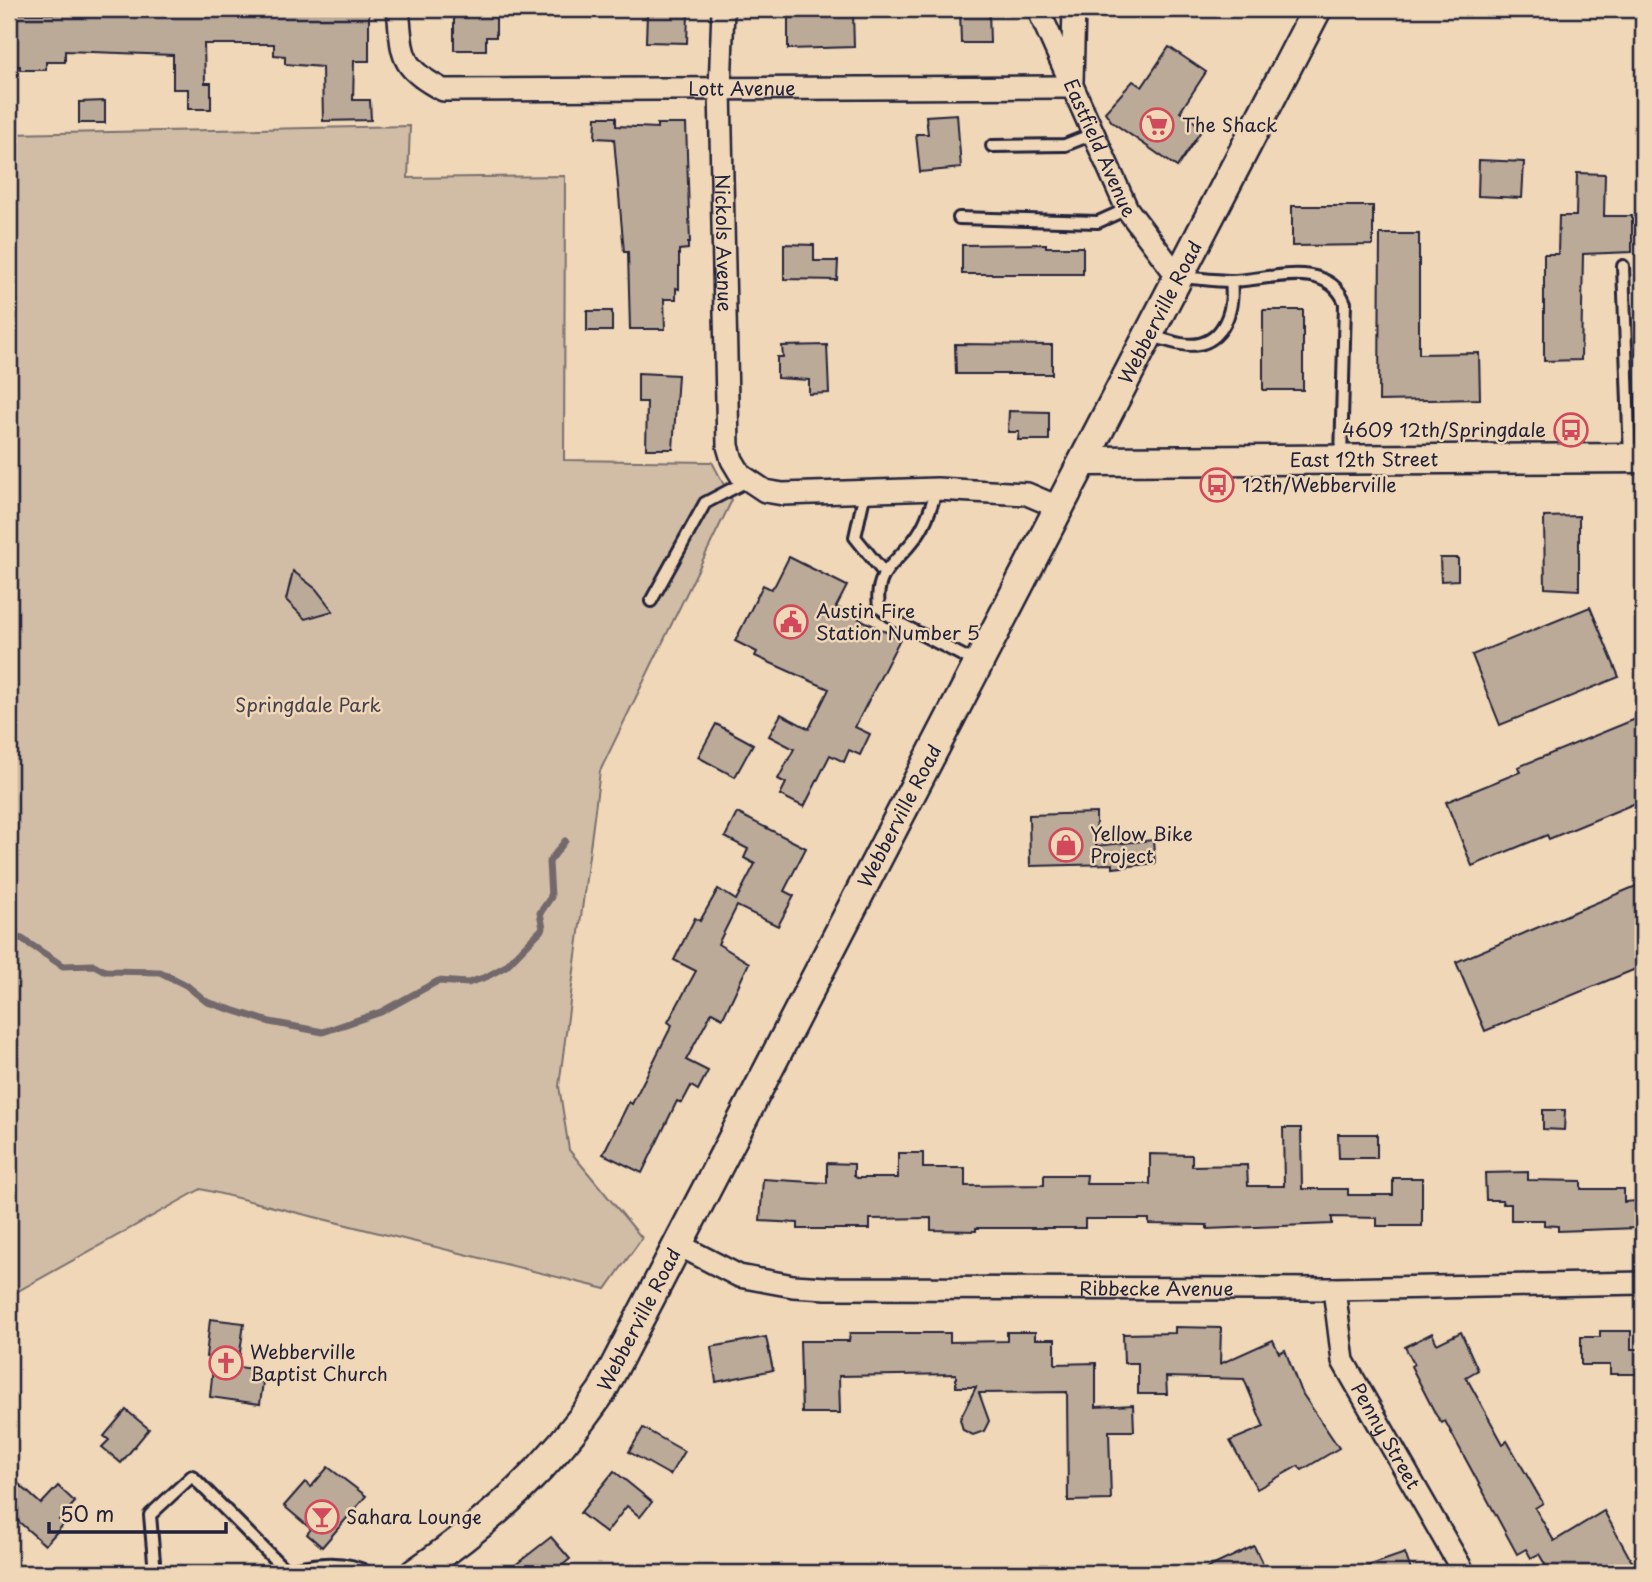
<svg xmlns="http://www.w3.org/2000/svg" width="1652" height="1582" viewBox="0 0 1652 1582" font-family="'Playpen Sans',sans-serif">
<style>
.green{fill:#d1bda5;stroke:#7a7070;stroke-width:2}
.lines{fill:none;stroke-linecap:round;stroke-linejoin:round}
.stream{stroke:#73696c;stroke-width:7}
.building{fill:#bcaa98;stroke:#22223b;stroke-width:2}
.service-casing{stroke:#22223b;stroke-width:16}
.minor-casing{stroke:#22223b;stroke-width:26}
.tertiary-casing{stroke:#22223b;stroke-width:33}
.service{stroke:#efd7b7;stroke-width:10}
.minor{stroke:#efd7b7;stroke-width:21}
.tertiary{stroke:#efd7b7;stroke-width:28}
.labels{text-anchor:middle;stroke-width:5;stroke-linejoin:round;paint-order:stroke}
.street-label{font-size:19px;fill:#22223b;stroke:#efd7b7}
.poi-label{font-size:19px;fill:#22223b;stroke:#efd7b7;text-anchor:start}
.park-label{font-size:19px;fill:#454150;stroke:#efd7b7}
</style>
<rect width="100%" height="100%" fill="#efd7b7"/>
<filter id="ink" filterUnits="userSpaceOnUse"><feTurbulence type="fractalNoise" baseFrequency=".0143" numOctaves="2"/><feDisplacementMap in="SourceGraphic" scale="14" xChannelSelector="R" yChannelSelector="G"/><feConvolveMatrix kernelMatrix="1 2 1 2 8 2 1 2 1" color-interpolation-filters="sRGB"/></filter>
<g filter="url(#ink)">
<polygon class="green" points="410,126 408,178 565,176 564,460 712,462 732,500 600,771 559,1086 569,1150 642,1238 606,1289 201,1189 9,1296 9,134"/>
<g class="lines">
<polyline class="stream" points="9,936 22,939 63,966 94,965 105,971 160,972 186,985 207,1002 270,1022 323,1032 381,1012 438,981 468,983 486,977 506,966 543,928 540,913 551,897 549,862 565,841"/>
</g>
<g class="building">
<polygon points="60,9 296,12 297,9 369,9 369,61 354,61 353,100 370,100 371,120 323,121 322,67 285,64 285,56 274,55 274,44 204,44 205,83 211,83 211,109 188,109 188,89 173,89 173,55 65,51 65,62 46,62 46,70 20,70 20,66 9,66 9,14 60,14"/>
<polygon points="454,9 496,9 496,37 486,37 486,50 454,50"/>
<polygon points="960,9 989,9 990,43 961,43"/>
<polygon points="853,12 854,47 788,49 788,18 814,17 814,13"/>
<polygon points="647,13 688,14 687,43 646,42"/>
<polygon points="1169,47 1206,72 1180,112 1203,128 1177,167 1112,122 1105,112 1133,81 1142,87"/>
<polygon points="105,101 105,123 79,123 79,102"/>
<polygon points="957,114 961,168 920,172 916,134 928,134 926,116"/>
<polygon points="596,117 616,117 616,126 657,128 657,124 686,124 690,243 688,243 688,249 679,250 679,289 676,288 676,299 664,299 665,329 630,329 628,252 624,252 614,139 595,138"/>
<polygon points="1479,160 1524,162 1522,198 1478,196"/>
<polygon points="1577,173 1605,174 1604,216 1632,216 1632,252 1583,254 1581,360 1544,361 1544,254 1558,254 1559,216 1576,216"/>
<polygon points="1292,206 1373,206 1373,245 1292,246"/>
<polygon points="1380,234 1419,234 1419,354 1479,353 1480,399 1379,401"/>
<polygon points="784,244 814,245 814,261 838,261 837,280 784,279"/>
<polygon points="1046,244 1046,247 1083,247 1083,274 962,274 962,245"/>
<rect x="1263" y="310" width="40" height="80"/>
<rect x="587" y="311" width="25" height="20"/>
<polygon points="955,344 1052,345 1052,374 956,374"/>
<polygon points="827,345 829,393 809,394 809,380 777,378 777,357 783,357 782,346"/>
<polygon points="638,373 678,375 673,449 646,449 647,402 638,402"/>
<polygon points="1009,411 1049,412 1049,440 1018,440 1019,432 1008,432"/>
<polygon points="1579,516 1579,590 1545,588 1544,517"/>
<polygon points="789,557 847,586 836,607 900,639 855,727 870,734 860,755 849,750 844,762 830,755 804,807 780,795 786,783 778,779 794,749 769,736 781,714 809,729 829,689 755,656 757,652 735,641 763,585 771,589 775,585"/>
<polygon points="1440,558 1458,558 1458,580 1441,581"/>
<polygon points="293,571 316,589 333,611 305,619 286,600"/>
<polygon points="1590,607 1619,677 1500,725 1472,655"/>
<polygon points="1643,716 1643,800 1549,839 1547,835 1472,866 1446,802 1520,772 1518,767"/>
<polygon points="716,724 753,744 735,777 698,757"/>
<polygon points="737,813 806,848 784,891 794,896 778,926 737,906 718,944 749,963 723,1018 712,1012 686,1060 708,1071 698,1090 691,1086 682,1103 677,1101 642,1173 603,1154 629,1102 632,1104 672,1025 668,1022 696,971 674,960 695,918 700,921 718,889 736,900 755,864 744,858 748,849 725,837"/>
<polygon points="1096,813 1096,846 1153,840 1155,863 1113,868 1113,864 1030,866 1029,815"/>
<polygon points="1643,883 1643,966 1485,1031 1456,962"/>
<polygon points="1543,1110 1565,1110 1564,1130 1543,1129"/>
<polygon points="1283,1128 1301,1128 1302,1189 1348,1189 1348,1195 1393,1195 1393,1178 1422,1178 1422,1226 1377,1226 1377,1218 1332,1217 1332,1224 1207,1229 1207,1225 1149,1224 1149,1219 1085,1219 1085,1228 976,1228 976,1231 931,1230 931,1218 870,1219 870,1229 798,1229 798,1223 760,1221 763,1179 827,1183 827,1163 854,1164 854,1176 857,1178 898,1178 898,1153 923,1153 923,1168 965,1168 965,1186 1044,1185 1044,1175 1087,1175 1086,1184 1150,1184 1150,1154 1192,1155 1192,1166 1247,1165 1248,1186 1284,1186"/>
<polygon points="1338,1134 1377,1134 1377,1158 1339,1158"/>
<polygon points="1528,1172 1528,1180 1581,1181 1581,1189 1624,1189 1624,1202 1637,1201 1637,1228 1558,1231 1558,1226 1544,1225 1544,1220 1511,1220 1511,1204 1503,1204 1502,1200 1486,1200 1485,1173"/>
<polygon points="210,1319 244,1323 238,1367 254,1369 253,1381 263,1382 260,1404 210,1397 214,1358 206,1357"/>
<polygon points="1175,1327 1221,1328 1220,1364 1273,1340 1279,1353 1285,1350 1300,1390 1339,1448 1302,1470 1298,1466 1257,1489 1230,1441 1264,1427 1244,1379 1166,1377 1167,1394 1138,1394 1138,1363 1124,1363 1123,1334 1175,1333"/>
<polygon points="1600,1331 1631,1331 1631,1349 1643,1349 1643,1374 1610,1374 1610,1365 1581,1365 1581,1337 1600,1337"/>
<polygon points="1007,1332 1035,1332 1035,1339 1055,1339 1055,1364 1096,1363 1096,1407 1133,1405 1134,1431 1109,1431 1111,1500 1068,1501 1067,1392 979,1393 989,1421 984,1431 973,1435 963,1430 960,1419 976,1387 956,1387 956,1374 839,1376 840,1413 802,1413 800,1341 849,1341 850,1333 950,1333 950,1342 1007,1341"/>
<polygon points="1461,1332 1478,1370 1466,1377 1503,1444 1507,1441 1543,1503 1535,1508 1554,1541 1604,1511 1638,1573 1550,1573 1539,1554 1531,1558 1526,1549 1517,1554 1445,1421 1442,1423 1436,1415 1411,1366 1414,1364 1405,1347 1432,1333 1437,1344"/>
<polygon points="766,1337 773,1370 716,1382 711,1347"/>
<polygon points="126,1410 149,1429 121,1463 102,1447 109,1440 104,1436"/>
<polygon points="643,1428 684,1451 670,1475 629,1452"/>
<polygon points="328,1467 366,1496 322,1547 307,1534 311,1529 284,1506 305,1482 311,1487"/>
<polygon points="614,1471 652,1502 640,1517 627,1506 606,1533 580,1513"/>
<polygon points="9,1475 41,1504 58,1486 75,1502 59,1520 64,1524 45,1545 9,1513"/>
<polygon points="551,1537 570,1559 553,1573 505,1573"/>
<polygon points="1254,1546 1267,1573 1197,1573"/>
<polygon points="1405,1553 1412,1573 1357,1573 1356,1570"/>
</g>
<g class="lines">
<defs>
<g id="service">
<polyline points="992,146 1065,145 1093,134"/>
<polyline points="959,218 1098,222 1127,209"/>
<polyline points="1623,266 1630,458"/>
<path d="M1181,277C1197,278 1214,281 1230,281C1267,281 1327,257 1345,303L1341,459"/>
<path d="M1149,335C1159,338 1170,342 1181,344C1221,351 1235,313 1231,281"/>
<path d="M937,489C932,503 928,519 920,531C903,560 873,568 879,607L901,624L977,663"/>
<polyline points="865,492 855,537 884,573"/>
<polyline points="651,601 705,503 747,481"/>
<path d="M282,1572C307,1564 345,1558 368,1573"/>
<polyline points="155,1573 150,1515 192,1476 286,1571"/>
</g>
<g id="minor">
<path id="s1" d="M398,9C403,55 398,67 443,90L1071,87"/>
<path id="s2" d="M723,9L720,89L728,446L732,460L741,475L765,491L783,494L937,489L1027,494L1060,508"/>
<path id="s3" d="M1038,9L1127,209L1178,277"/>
<polyline points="1072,81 1074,9"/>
<path id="s4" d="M679,1245L739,1276L793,1286L826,1288L1334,1289L1643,1283"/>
<path id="s5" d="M1334,1289L1343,1361L1464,1573"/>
</g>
<g id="tertiary">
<path id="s6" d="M1086,461L1643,458"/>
<path id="s7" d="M415,1573C492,1520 549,1468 602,1391L1317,9"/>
</g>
</defs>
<use href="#service" class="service-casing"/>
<use href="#minor" class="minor-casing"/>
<use href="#tertiary" class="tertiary-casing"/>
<use href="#service" class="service"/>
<use href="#minor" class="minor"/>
<use href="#tertiary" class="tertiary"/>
</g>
</g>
<defs>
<symbol id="supermarket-ring" viewBox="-11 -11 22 22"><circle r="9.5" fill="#efd7b7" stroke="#d1495b" stroke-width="1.5"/><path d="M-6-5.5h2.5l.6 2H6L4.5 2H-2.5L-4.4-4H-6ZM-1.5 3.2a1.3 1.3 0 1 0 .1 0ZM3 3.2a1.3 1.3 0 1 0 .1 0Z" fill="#d1495b"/></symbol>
<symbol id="bus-ring" viewBox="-11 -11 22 22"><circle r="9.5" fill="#efd7b7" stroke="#d1495b" stroke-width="1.5"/><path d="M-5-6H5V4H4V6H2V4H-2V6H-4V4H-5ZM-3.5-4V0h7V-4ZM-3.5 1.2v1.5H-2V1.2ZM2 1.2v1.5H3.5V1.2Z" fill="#d1495b"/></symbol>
<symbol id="civic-ring" viewBox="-11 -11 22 22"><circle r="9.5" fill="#efd7b7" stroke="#d1495b" stroke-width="1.5"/><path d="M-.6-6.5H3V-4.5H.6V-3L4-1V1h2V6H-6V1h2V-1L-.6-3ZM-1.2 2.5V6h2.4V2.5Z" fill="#d1495b"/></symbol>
<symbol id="shop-ring" viewBox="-11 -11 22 22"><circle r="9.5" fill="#efd7b7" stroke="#d1495b" stroke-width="1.5"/><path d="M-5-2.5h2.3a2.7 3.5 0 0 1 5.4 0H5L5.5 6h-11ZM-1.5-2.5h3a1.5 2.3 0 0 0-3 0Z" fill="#d1495b"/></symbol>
<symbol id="church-ring" viewBox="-11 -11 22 22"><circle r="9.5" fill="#efd7b7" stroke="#d1495b" stroke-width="1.5"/><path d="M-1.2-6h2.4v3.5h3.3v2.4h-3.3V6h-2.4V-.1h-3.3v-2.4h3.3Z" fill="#d1495b"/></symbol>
<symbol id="bar-ring" viewBox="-11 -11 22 22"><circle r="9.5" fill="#efd7b7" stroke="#d1495b" stroke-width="1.5"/><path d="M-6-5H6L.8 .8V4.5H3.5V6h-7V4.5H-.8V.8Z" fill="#d1495b"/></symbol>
</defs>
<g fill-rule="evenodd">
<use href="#supermarket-ring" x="1138" y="106" width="38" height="38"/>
<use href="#bus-ring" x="1552" y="411" width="38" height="38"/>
<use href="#bus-ring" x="1198" y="466" width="38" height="38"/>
<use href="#civic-ring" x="772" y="603" width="38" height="38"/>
<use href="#shop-ring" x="1047" y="826" width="38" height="38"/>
<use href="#church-ring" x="207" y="1344" width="38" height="38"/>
<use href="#bar-ring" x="303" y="1498" width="38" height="38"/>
</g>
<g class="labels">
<g class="street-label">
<text dy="7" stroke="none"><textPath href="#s1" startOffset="399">Lott Avenue</textPath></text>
<text dy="7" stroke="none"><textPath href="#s3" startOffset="152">Eastfield Avenue</textPath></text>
<text dy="7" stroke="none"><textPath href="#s2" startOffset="234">Nickols Avenue</textPath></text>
<text dy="7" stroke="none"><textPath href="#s7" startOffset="1477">Webberville Road</textPath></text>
<text dy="7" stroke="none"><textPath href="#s6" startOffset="278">East 12th Street</textPath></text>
<text dy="7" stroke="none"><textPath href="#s7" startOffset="910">Webberville Road</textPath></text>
<text dy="7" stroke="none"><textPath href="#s4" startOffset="486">Ribbecke Avenue</textPath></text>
<text dy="7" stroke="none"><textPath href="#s7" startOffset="343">Webberville Road</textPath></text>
<text dy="7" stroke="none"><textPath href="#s5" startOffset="159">Penny Street</textPath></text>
</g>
<g class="poi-label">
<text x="1182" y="132">The Shack</text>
<text x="1546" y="437" text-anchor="end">4609 12th/Springdale</text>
<text x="1242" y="492">12th/Webberville</text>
<text x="816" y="618">Austin Fire<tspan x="816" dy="22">Station Number 5</tspan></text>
<text x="1090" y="841">Yellow Bike<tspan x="1090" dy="22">Project</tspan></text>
<text x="250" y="1359">Webberville<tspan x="250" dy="22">Baptist Church</tspan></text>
<text x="346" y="1524">Sahara Lounge</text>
</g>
<g class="park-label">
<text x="308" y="712">Springdale Park</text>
</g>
</g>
<rect width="1652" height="1582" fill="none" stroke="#efd7b7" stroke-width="35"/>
<rect x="18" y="18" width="1617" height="1547" fill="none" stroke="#22223b" stroke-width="2.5" filter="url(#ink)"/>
<path d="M49 1522v10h177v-10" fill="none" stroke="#22223b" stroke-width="3.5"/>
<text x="60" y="1522" font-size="21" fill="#22223b" stroke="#efd7b7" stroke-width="5" paint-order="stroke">50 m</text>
</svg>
